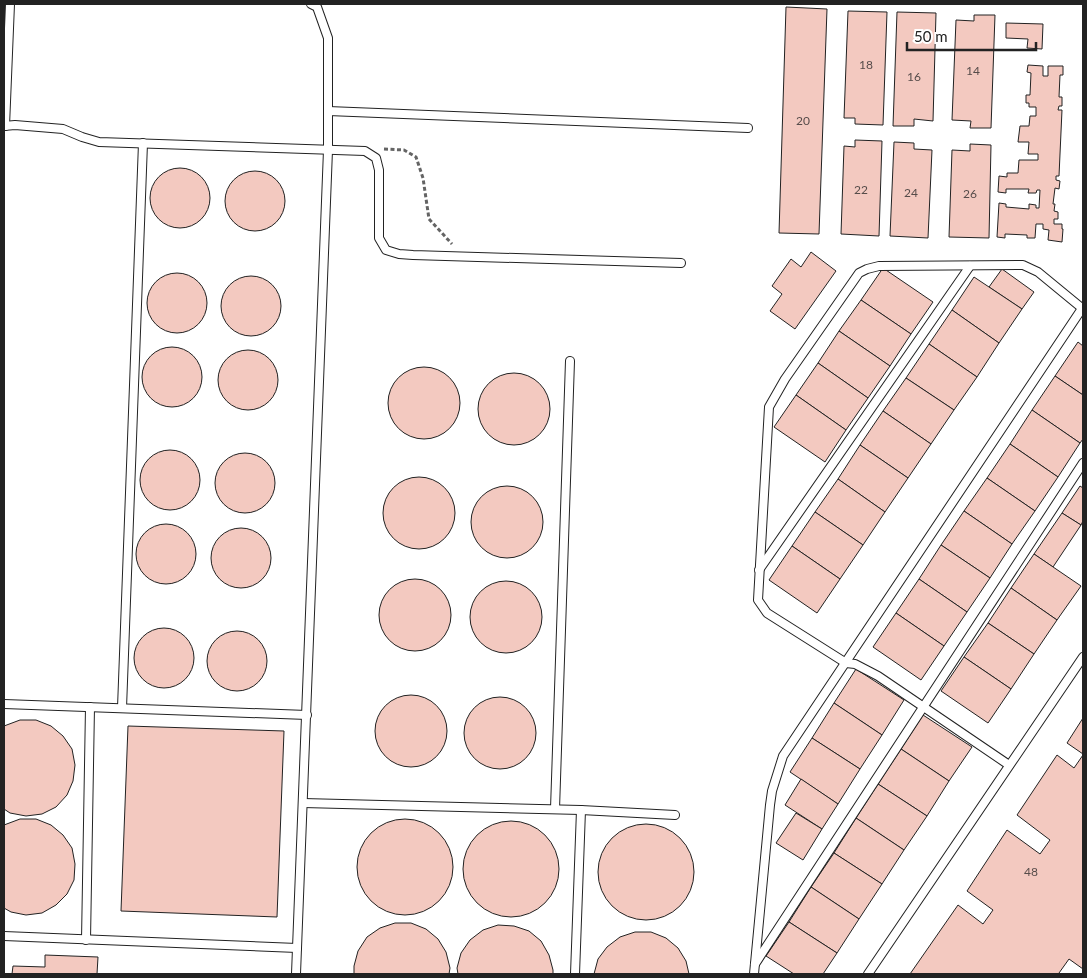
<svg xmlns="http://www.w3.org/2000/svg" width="1087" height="978" viewBox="0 0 1087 978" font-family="Lato,sans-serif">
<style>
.building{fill:#f3c9c0;stroke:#222}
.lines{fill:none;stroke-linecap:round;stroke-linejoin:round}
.service-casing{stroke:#222;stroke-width:10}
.path{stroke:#646464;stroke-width:3;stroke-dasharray:4 2.5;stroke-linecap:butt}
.service{stroke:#fff;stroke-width:8}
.labels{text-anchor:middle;stroke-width:4;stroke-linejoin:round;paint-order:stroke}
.number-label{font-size:12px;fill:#564c4a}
</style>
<rect width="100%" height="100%" fill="#fff"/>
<g class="building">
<polygon points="786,7 827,9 819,234 779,233"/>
<polygon points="848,11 887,12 883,125 855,124 855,118 844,118"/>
<polygon points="897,12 936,13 933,121 914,119 914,126 893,126"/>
<polygon points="974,15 995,15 991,128 970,128 971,121 952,120 956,20 974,21"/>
<polygon points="1006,23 1043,24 1042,49 1027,48 1028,39 1006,38"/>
<polygon points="1028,65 1043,66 1043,76 1048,76 1048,66 1063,66 1063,75 1060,75 1059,97 1062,97 1062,106 1059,106 1058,110 1062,110 1059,176 1056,176 1056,180 1060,181 1059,189 1055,188 1053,204 1055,204 1054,211 1058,212 1058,219 1054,219 1054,224 1062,224 1062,229 1063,229 1062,242 1048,240 1049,230 1043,229 1043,224 1036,224 1035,238 1027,238 1027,235 1005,234 1005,238 997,237 999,203 1006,204 1006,207 1029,209 1029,204 1036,205 1036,208 1039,208 1040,190 1037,190 1036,193 1028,193 1029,189 1006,189 1006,193 998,192 999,176 1007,177 1007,173 1018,173 1019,160 1038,160 1038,154 1028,154 1029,142 1018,142 1020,126 1029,126 1030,116 1036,116 1036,107 1029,107 1029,103 1026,103 1026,95 1030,95 1031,73 1027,72"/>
<polygon points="855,140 882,141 879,236 841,234 844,146 855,147"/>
<polygon points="894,142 914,143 914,149 932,150 928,238 890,236"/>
<polygon points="970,144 991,145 989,238 949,237 952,150 970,151"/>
<circle cx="180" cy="198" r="30"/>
<circle cx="255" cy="201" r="30"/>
<polygon points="811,252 836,271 795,329 770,311 782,294 772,286 791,259 801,267"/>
<polygon points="883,268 933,302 911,334 861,300"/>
<polygon points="1002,269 1034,292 1022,309 989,287"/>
<circle cx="177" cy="303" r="30"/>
<circle cx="251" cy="306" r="30"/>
<polygon points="974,277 1022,309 999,343 952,310"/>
<polygon points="861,300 911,334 890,366 839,331"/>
<polygon points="952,310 999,343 977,377 929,344"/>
<polygon points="839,331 890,366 868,398 818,363"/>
<polygon points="1078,342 1083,346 1083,395 1055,376"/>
<polygon points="929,344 977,377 954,410 906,378"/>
<circle cx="172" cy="377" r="30"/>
<circle cx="248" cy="380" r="30"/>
<polygon points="818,363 868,398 846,430 796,395"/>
<circle cx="424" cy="403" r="36"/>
<circle cx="514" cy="409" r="36"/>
<polygon points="1055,376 1083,395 1083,439 1080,443 1032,410"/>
<polygon points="906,378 954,410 931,444 883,411"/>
<polygon points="796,395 846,430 825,462 774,427"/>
<polygon points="1032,410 1080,443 1058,477 1010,444"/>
<polygon points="883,411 931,444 908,478 860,445"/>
<polygon points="1010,444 1058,477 1035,511 987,478"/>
<polygon points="860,445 908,478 885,512 838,479"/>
<circle cx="170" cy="480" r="30"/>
<circle cx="245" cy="483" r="30"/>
<circle cx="419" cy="513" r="36"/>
<polygon points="987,478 1035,511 1012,544 964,511"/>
<polygon points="838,479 885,512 863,545 815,512"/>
<circle cx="507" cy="522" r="36"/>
<polygon points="1080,486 1083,488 1083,521 1081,525 1062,513"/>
<polygon points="964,511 1012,544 990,578 941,545"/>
<polygon points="815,512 863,545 840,579 792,546"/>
<polygon points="1062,513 1081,525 1053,567 1034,554"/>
<circle cx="166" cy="554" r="30"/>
<circle cx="241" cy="558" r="30"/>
<polygon points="941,545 990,578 967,612 919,579"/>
<polygon points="792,546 840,579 817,613 769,580"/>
<polygon points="1034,554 1081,586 1057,620 1011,588"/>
<circle cx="415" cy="615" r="36"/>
<polygon points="919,579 967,612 944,646 896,613"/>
<circle cx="506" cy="617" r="36"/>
<polygon points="1011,588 1057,620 1034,654 988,623"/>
<polygon points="896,613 944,646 921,680 873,647"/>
<polygon points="988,623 1034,654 1011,689 964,657"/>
<circle cx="164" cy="658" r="30"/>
<circle cx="237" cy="661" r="30"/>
<polygon points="964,657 1011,689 988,723 941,691"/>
<polygon points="856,669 904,700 882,735 834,703"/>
<circle cx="411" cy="731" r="36"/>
<circle cx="500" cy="733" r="36"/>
<polygon points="834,703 882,735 860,769 812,738"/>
<polygon points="923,715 972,747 949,781 901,749"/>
<polygon points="1083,718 1083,754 1067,743"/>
<polygon points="20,720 36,720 51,726 63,736 72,749 75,765 73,781 67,795 56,807 42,814 26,816 10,813 4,809 4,726"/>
<polygon points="128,726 284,731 277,917 121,911"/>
<polygon points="812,738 860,769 838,804 790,772"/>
<polygon points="901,749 949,781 927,816 878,784"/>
<polygon points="1057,755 1074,768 1083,755 1083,969 1069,959 1059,973 1060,974 910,974 958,905 983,924 993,910 967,891 1007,830 1040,854 1050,840 1017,815"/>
<polygon points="801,779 838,804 822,829 785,805"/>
<polygon points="878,784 927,816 904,850 856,818"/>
<polygon points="796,813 822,829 803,860 776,843"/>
<polygon points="856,818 904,850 882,884 834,853"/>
<polygon points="20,819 36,819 51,825 63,835 72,848 75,864 74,880 67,894 56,905 42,913 26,915 11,912 4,908 4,825"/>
<circle cx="405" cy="867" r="48"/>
<circle cx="511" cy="869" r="48"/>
<circle cx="646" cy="872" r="48"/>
<polygon points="834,853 882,884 859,919 811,887"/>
<polygon points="811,887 859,919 837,953 789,922"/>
<polygon points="789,922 837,953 823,974 794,974 766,956"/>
<polygon points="395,923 411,923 426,929 438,939 446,952 450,968 449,974 354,974 354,966 358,951 367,937 380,928"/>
<polygon points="498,925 514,926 529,931 541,941 549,955 553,970 553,974 458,974 457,968 461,953 470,940 483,930"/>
<polygon points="635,932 651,932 666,938 678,948 686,961 689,974 594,974 598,959 607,947 620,937"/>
<polygon points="45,955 98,957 97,974 12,974 13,966 45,967"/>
</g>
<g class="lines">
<defs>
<g id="service">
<polyline points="328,111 748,128"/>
<polyline points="4,126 15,125 63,129 82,137 99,142 365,151 376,158 379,170 379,238 386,250 399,254 413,255 681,263"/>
<polyline points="5,126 10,4"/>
<polyline points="759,570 970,266"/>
<polyline points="4,704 307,715"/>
<polyline points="122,708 143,143"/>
<polyline points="1009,765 878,676 855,664 846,663 767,613 758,600 769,407 785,379 859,273 867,269 879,266 1023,265 1038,272 1083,309"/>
<polyline points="303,803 581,810 675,815"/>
<polyline points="555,809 570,361"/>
<polyline points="4,936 297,948"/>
<polyline points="86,940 90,707"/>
<polyline points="755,964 1083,463"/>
<polyline points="296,974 328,150 328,38 317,7 311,4"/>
<polyline points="575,974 581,810"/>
<polyline points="754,974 770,805 772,791 783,756 1083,307"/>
<polyline points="868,974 1083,657"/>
</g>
</defs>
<use href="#service" class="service-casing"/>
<polyline class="path" points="384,149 404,150 416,157 423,178 429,219 452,244"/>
<use href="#service" class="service"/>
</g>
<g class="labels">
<g class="number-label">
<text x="866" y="69">18</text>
<text x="973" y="75">14</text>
<text x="914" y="81">16</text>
<text x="803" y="125">20</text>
<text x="861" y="194">22</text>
<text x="911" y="197">24</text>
<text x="970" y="198">26</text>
<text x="1031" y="876">48</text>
</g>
</g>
<rect width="1087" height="978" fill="none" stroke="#222222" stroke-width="10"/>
<path d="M907 42v8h129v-8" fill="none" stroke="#222222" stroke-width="2.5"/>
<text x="914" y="42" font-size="15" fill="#222222" stroke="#ffffff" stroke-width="4" paint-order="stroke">50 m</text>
</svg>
